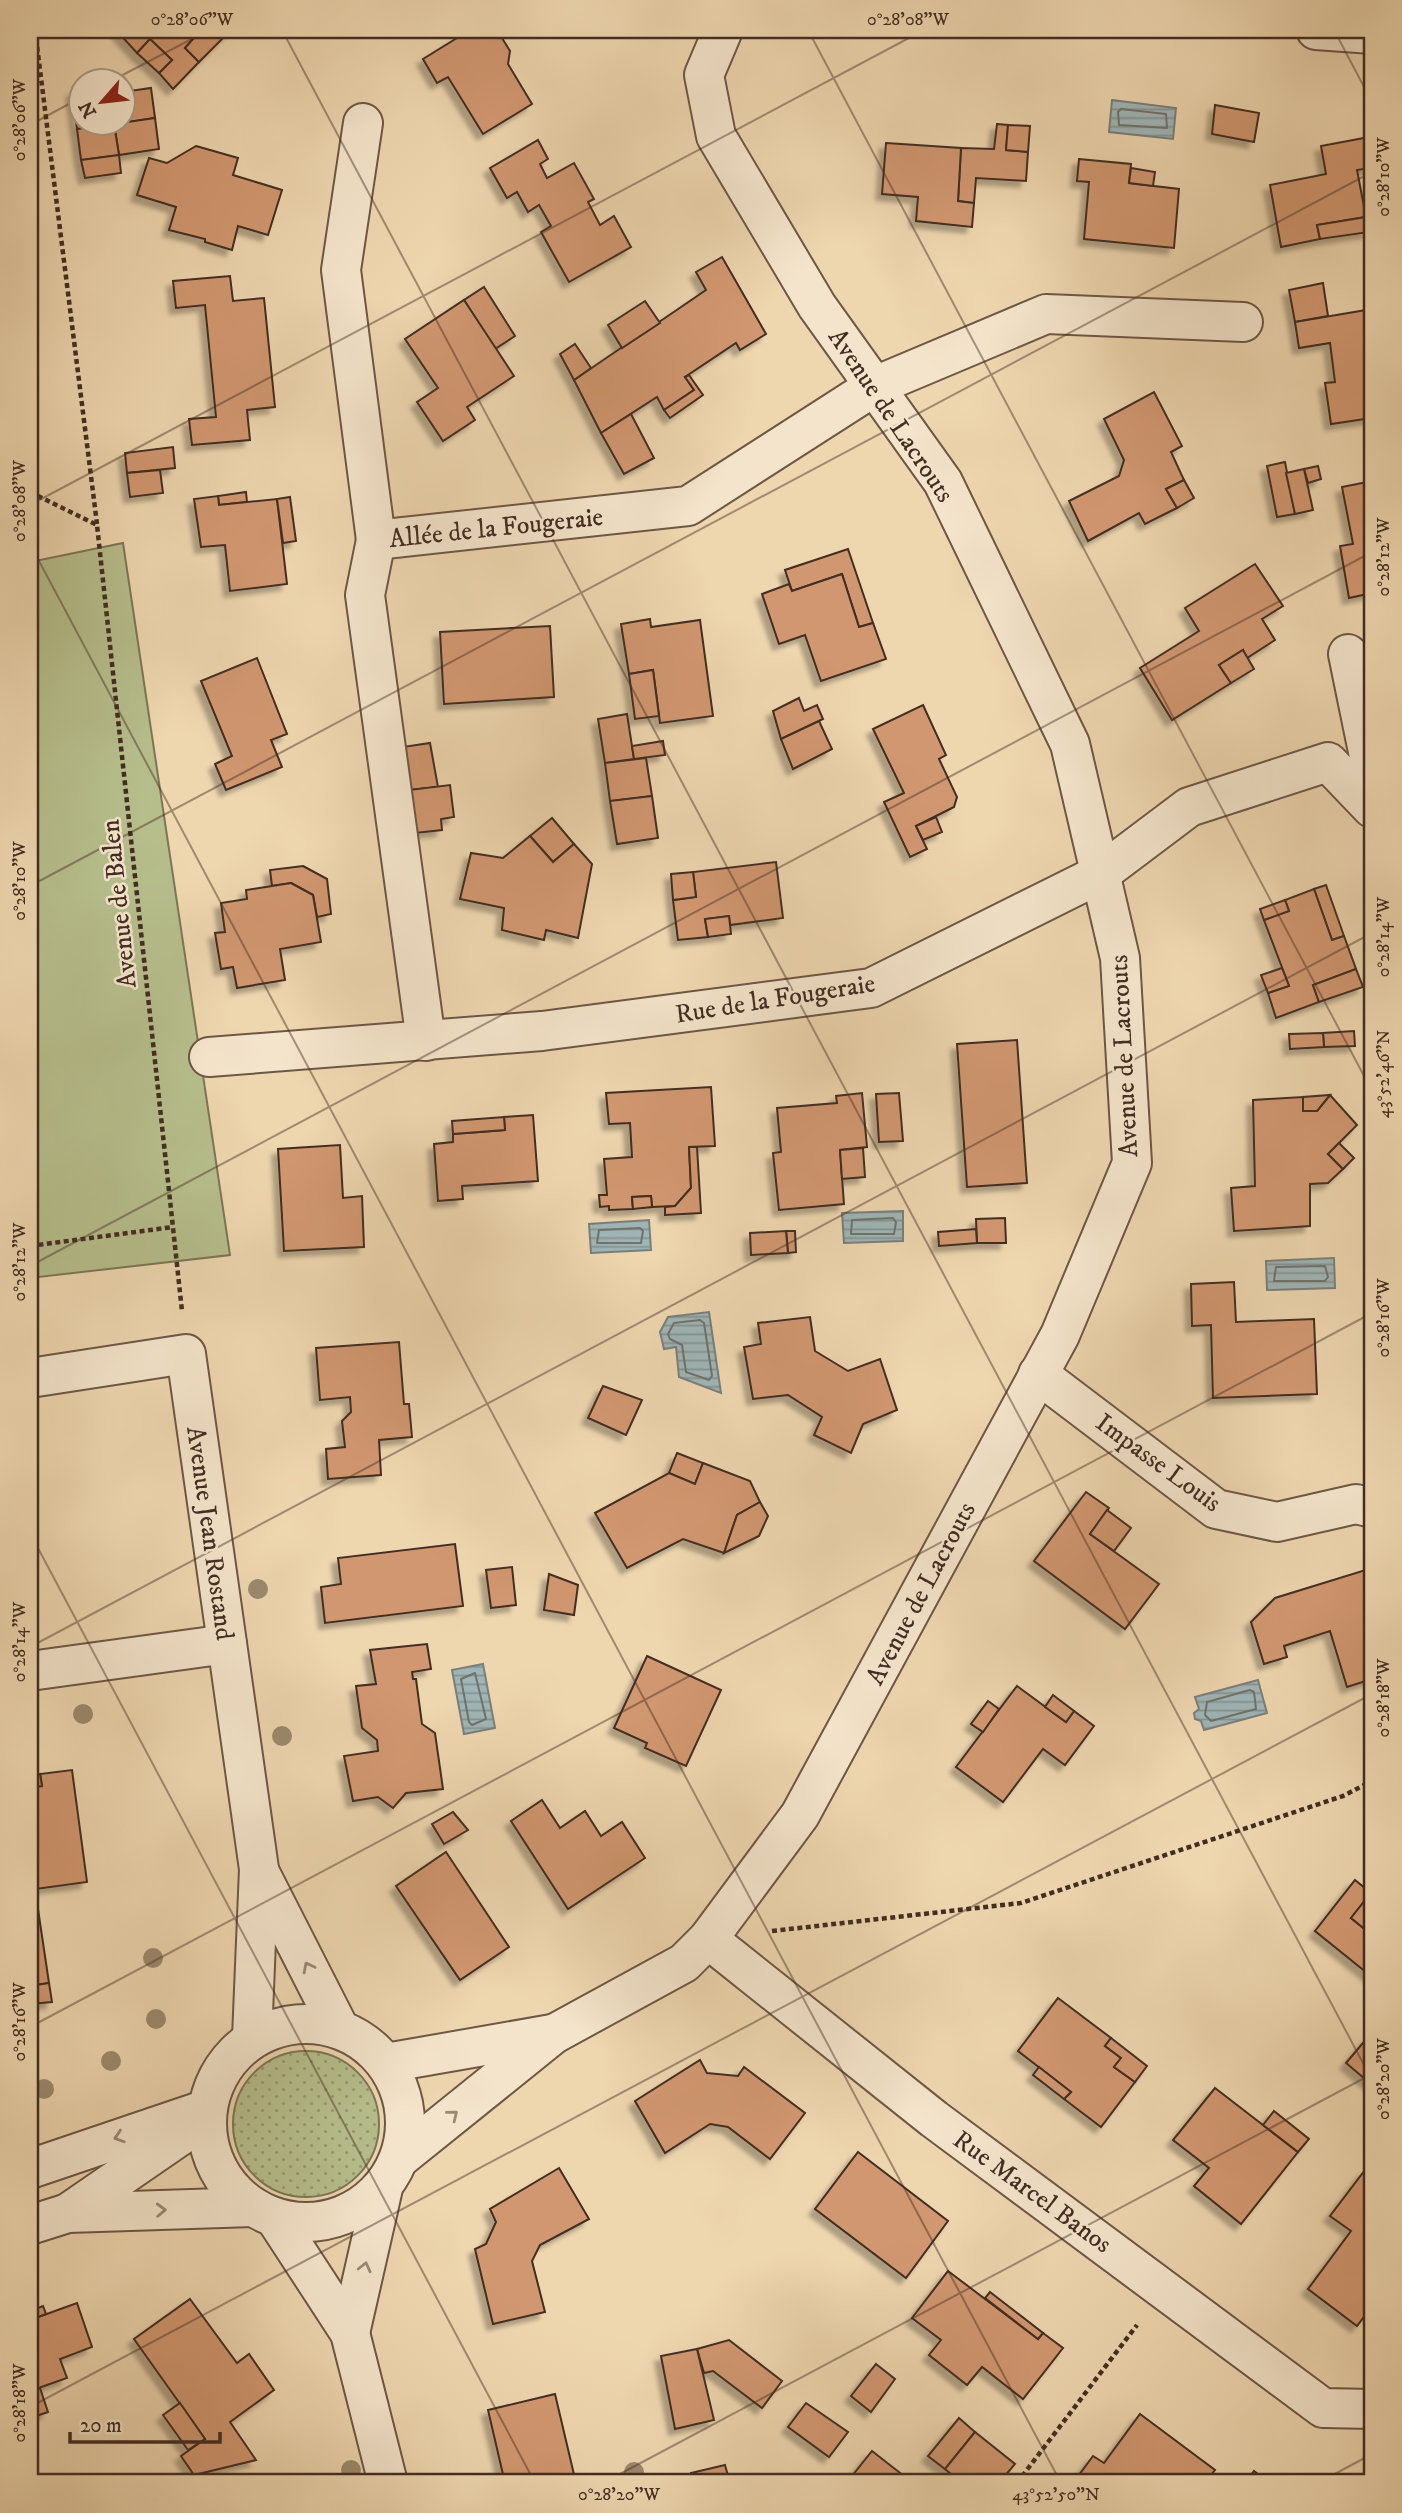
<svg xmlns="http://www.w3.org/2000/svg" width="1402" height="2513" viewBox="0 0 1402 2513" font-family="'IM FELL DW Pica',serif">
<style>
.grass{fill:url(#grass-dots);stroke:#7c7657;stroke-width:2}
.garden{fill:#b6be8c;stroke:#7c7657;stroke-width:2}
.water{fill:url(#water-rules);stroke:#7a7f7b;stroke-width:2}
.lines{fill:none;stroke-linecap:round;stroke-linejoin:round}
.shore{stroke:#70726c;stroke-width:2}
.building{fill:#d19770;stroke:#422d22;stroke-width:2;filter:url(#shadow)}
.minor-casing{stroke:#6d5745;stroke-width:42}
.path{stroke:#422d22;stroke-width:4.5;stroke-dasharray:5 3.5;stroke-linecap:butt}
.minor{stroke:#f4e4cb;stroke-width:38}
.tree{fill:#9c896d}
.oneway{stroke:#9b8876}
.ticks{fill:none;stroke:#422d22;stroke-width:2;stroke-opacity:0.45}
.labels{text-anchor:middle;stroke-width:5;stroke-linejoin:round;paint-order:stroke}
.street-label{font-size:26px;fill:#422d22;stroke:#f4e4cb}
.neatline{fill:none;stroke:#422d22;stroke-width:2.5}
.ticks-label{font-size:18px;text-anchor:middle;fill:#422d22}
</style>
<defs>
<pattern id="grass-dots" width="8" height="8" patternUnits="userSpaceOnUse" patternTransform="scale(1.75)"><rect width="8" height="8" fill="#b6be8c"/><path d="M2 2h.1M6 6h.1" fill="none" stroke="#969b72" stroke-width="1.8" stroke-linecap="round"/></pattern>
<pattern id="water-rules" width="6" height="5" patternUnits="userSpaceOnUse" patternTransform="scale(1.75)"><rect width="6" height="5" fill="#9fb6b7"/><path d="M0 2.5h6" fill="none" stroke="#839494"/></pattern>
<filter id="shadow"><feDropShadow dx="-6" dy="6" stdDeviation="2" flood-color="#0004"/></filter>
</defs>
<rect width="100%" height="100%" fill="#eed6af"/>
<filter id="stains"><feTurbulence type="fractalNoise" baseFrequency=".00286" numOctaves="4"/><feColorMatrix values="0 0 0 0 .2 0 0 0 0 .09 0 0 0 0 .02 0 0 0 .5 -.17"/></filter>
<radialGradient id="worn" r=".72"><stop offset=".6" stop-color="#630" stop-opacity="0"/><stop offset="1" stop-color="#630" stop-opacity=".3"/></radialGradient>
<circle class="grass" cx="306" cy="2124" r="73"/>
<polygon class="garden" points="123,543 230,1255 30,1278 30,562"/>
<g class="water">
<polygon points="1112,100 1176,108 1173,139 1109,132"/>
<polygon points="903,1211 903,1241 844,1243 842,1213"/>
<polygon points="649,1220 651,1250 591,1253 589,1224"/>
<polygon points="1334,1258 1335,1288 1267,1290 1266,1261"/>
<polygon points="709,1312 721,1393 679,1377 676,1347 664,1349 660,1332 668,1317"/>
<polygon points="483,1664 495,1728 464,1734 452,1670"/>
<polygon points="1258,1680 1267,1713 1204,1730 1201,1721 1195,1719 1194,1713 1199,1709 1195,1697"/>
</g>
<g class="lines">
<g class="shore">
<polygon points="1121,109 1166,114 1167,128 1119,125 1118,112"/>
<polygon points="893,1218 896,1222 894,1234 851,1234 852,1220"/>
<polygon points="640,1228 643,1231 641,1243 597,1243 599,1230"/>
<polygon points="1325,1266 1328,1277 1325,1281 1274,1281 1276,1267"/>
<polygon points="700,1320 704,1323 712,1376 709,1380 686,1372 682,1345 670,1339 668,1334 674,1323"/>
<polygon points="475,1673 486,1719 472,1725 469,1722 461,1679"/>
<polygon points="1250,1690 1254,1692 1256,1709 1211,1721 1205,1715 1207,1702"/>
</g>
</g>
<g class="building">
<polygon points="116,30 201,30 185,48 199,62 173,89 159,73 172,60 150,39 137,53"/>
<polygon points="201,30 231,30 199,62 185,48"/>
<polygon points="470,30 497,30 510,51 508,64 532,104 483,134 448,77 437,83 423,59"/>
<polygon points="150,39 172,60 159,73 137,53"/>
<polygon points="151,88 155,118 116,124 122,122 122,92"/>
<polygon points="80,90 80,122 116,122 116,124 77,129 72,91"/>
<polygon points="1215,105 1259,113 1254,142 1212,134"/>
<polygon points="155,118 159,149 119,155 114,124"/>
<polygon points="114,124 119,155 81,160 77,129"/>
<polygon points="997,124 1008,125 1006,150 1028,152 1026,181 976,178 974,203 958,201 961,148 994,149"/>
<polygon points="1008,125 1030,126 1028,152 1006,150"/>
<polygon points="1364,138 1370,168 1357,170 1366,217 1317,225 1320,239 1281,247 1270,185 1326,174 1321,146"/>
<polygon points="538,140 548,159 540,164 547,178 574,163 594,199 588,202 600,225 614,216 631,247 569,282 541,232 551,226 539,205 528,212 517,192 507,198 490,168"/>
<polygon points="886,143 961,148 958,201 974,203 972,227 916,221 918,197 882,194"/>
<polygon points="196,146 238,158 233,175 282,190 268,235 238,226 232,250 205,242 205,239 169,230 176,207 137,195 149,158 167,163"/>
<polygon points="119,155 121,173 85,178 81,160"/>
<polygon points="1079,159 1131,164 1129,183 1179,189 1174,248 1084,239 1089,182 1077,181"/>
<polygon points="1131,168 1155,172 1153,186 1129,183"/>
<polygon points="1366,217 1369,232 1320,239 1317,225"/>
<polygon points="722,257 766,334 740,350 736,343 685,377 694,390 664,410 657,397 601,433 574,380 706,290 696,272"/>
<polygon points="230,276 233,301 264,298 275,407 247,410 250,440 192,445 189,419 216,417 205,305 176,308 173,281"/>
<polygon points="1323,283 1328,316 1295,322 1289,290"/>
<polygon points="484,287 515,336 495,349 464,300"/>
<polygon points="464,300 514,376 467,407 475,420 443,441 417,402 438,388 405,339"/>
<polygon points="645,301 660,323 622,348 608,325"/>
<polygon points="1372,309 1372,418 1331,424 1325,383 1335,382 1330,343 1299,348 1295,322"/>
<polygon points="575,344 591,368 574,380 560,354"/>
<polygon points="689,375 703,395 670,418 664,410 694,390 685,377"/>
<polygon points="1154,392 1182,446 1171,452 1184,480 1166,489 1177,508 1145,524 1139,513 1088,541 1069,501 1119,476 1124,460 1104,419"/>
<polygon points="631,414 654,458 624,474 601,433"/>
<polygon points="173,447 175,468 127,473 125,453"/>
<polygon points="1285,462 1295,514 1277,517 1267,466"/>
<polygon points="1318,466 1321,479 1308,483 1304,469"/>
<polygon points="1304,469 1313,510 1295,514 1286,473"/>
<polygon points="160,470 163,493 130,497 127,473"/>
<polygon points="1184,480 1194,498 1177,508 1166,489"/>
<polygon points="1372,481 1372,577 1369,577 1372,593 1349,598 1340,546 1353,544 1342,487"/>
<polygon points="246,492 247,502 219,505 218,496"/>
<polygon points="218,496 219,505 277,499 287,584 230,591 225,545 201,547 194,499"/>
<polygon points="290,497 296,541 283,543 277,499"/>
<polygon points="848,549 873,623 859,627 842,574 792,591 785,570"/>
<polygon points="1255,564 1283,606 1262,619 1275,640 1247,658 1243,650 1219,665 1231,683 1172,720 1140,668 1199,631 1185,608"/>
<polygon points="842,574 859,627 873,623 886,659 821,681 805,635 779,644 762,594 789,584 792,591"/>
<polygon points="650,619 651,627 700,620 713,716 660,723 653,670 629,674 621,624"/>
<polygon points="550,626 554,697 444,704 440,632"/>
<polygon points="1243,650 1254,669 1231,683 1219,665"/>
<polygon points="257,658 287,734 271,740 282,767 226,790 215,764 232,756 201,681"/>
<polygon points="653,670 659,716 635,719 629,674"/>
<polygon points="799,698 804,711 817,705 823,719 781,739 773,711"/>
<polygon points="923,705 946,755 939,759 957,797 954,807 916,826 927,849 910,857 884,802 904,793 873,729"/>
<polygon points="627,714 634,759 605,763 598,719"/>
<polygon points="819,721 832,749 793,769 781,739"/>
<polygon points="663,741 665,755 634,759 632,746"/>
<polygon points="430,743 438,787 409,790 403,747"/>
<polygon points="646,758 652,796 610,801 605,763"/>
<polygon points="450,785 454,817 441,819 442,830 415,833 409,790"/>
<polygon points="652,796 658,838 617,844 610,801"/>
<polygon points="936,817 942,832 923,840 916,826"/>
<polygon points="552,818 574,844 553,862 530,836"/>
<polygon points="530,836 553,862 574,844 592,864 578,938 546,930 544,940 502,930 504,908 460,899 471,853 503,858"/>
<polygon points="776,862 783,918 730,925 729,916 705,919 708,937 678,940 673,900 696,897 693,872"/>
<polygon points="303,866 327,879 331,914 317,917 313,895 291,883 272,886 270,870"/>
<polygon points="693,872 696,897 673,900 671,874"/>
<polygon points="291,883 313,895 321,942 280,949 285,980 237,988 233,967 221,969 215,933 225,932 221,903 247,899 246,890"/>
<polygon points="1326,885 1344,936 1332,940 1314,889"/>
<polygon points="1314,889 1332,940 1344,936 1356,969 1313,985 1319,1002 1276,1018 1268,993 1289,986 1264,920 1289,911 1285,900"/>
<polygon points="1285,900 1289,911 1264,920 1260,909"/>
<polygon points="729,916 731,934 708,937 705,919"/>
<polygon points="1282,968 1289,986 1268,993 1261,975"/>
<polygon points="1356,969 1363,987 1319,1002 1313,985"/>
<polygon points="1354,1031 1355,1046 1324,1047 1323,1033"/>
<polygon points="1323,1033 1324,1047 1290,1049 1289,1034"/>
<polygon points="1017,1040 1027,1183 967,1187 957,1044"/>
<polygon points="711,1087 715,1146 689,1147 691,1188 675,1206 652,1207 651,1196 632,1197 633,1209 609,1210 609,1206 600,1207 599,1195 607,1195 604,1159 632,1157 630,1123 609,1124 606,1093"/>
<polygon points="862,1093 867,1147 840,1150 844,1204 779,1210 773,1153 781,1152 777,1108 837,1103 836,1096"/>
<polygon points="899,1093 903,1141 879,1142 876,1094"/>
<polygon points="1330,1095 1357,1125 1328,1154 1343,1169 1328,1183 1310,1184 1310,1226 1234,1231 1231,1188 1255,1186 1253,1100 1303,1097 1303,1111 1317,1111"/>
<polygon points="1330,1095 1317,1111 1303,1111 1303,1097"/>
<polygon points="533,1115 538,1181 462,1186 463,1199 438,1201 434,1144 453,1142 453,1134 505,1130 504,1117"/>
<polygon points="504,1117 505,1130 453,1134 452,1121"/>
<polygon points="1339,1143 1354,1158 1343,1169 1328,1154"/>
<polygon points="340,1145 343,1198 362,1196 364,1247 284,1251 278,1149"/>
<polygon points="689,1147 697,1147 701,1213 665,1215 665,1207 675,1206 691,1188"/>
<polygon points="863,1148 865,1177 842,1179 840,1150"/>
<polygon points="651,1196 652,1207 633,1209 632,1197"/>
<polygon points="1005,1218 1006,1243 977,1243 976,1219"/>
<polygon points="976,1229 977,1243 939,1246 938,1232"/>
<polygon points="786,1231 795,1231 796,1252 788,1253"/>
<polygon points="786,1231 788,1253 751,1255 750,1233"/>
<polygon points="1234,1282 1236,1322 1314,1319 1317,1394 1213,1398 1211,1325 1192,1326 1191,1284"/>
<polygon points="810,1317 815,1351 848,1371 880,1359 897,1410 863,1424 851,1453 814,1435 822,1417 788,1395 753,1399 744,1347 761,1344 758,1323"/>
<polygon points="399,1342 404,1404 409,1404 412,1437 379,1440 381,1475 328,1479 326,1449 345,1447 342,1421 351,1412 350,1397 320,1400 316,1348"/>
<polygon points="603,1386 642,1400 626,1435 588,1418"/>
<polygon points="677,1453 703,1463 695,1484 669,1473"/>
<polygon points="703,1463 750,1481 760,1502 737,1515 724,1553 683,1539 627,1568 595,1513 669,1473 695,1484"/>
<polygon points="1086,1492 1109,1508 1090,1534 1159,1584 1125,1629 1034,1561"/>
<polygon points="760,1502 768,1516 759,1536 724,1553 737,1515"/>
<polygon points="1107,1510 1131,1528 1114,1551 1090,1534"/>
<polygon points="455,1544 463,1606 325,1623 321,1587 341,1584 338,1558"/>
<polygon points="512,1567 516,1605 491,1608 486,1570"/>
<polygon points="1372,1568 1372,1679 1347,1687 1330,1631 1284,1646 1287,1657 1264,1664 1251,1622 1275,1598"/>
<polygon points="549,1574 578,1585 574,1615 544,1610"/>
<polygon points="427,1644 431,1669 412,1672 413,1679 416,1679 422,1724 435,1733 443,1789 406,1793 393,1808 378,1797 353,1801 344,1756 378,1751 377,1740 362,1728 356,1686 376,1684 370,1650"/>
<polygon points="647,1656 721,1690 686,1766 645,1748 647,1743 614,1728"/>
<polygon points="1017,1686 1066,1722 1074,1711 1094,1726 1065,1765 1043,1749 1003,1802 956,1767"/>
<polygon points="1053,1695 1074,1711 1066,1722 1045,1707"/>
<polygon points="988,1701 999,1709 983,1732 971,1724"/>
<polygon points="72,1770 87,1882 35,1889 49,1983 30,1986 30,1787 42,1786 40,1774"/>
<polygon points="40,1774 42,1786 30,1787 30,1776"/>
<polygon points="542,1800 560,1828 585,1811 601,1836 622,1822 645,1858 568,1909 511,1821"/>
<polygon points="453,1812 468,1830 444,1844 432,1824"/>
<polygon points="446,1852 509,1947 460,1980 396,1886"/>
<polygon points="1355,1880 1371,1893 1351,1918 1372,1935 1372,1977 1315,1931"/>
<polygon points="1366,1899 1372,1904 1372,1935 1351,1918"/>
<polygon points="49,1983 52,2002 30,2004 30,1986"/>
<polygon points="1058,1998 1111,2038 1105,2046 1121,2058 1114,2067 1135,2082 1101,2127 1064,2099 1071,2092 1018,2051"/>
<polygon points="1368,2037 1372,2041 1372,2085 1346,2063"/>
<polygon points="1111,2038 1147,2066 1135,2082 1114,2067 1121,2058 1105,2046"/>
<polygon points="700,2060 707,2073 738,2076 744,2067 805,2113 770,2159 728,2127 710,2124 665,2153 635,2101"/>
<polygon points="1039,2067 1071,2092 1064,2099 1033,2075"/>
<polygon points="1215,2088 1298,2152 1241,2224 1194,2186 1209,2168 1173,2140"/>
<polygon points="1274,2111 1309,2139 1298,2152 1263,2125"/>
<polygon points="858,2152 948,2221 906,2278 815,2209"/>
<polygon points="559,2168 589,2219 540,2245 532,2261 545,2312 493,2324 475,2249 486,2244 496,2222 490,2209"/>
<polygon points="1365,2170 1372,2175 1372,2306 1357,2326 1308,2289 1351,2231 1330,2216"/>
<polygon points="948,2271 1038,2339 1043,2333 1063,2348 1023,2399 982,2367 967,2385 929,2355 941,2340 912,2318"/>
<polygon points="990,2292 1043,2333 1038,2339 985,2298"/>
<polygon points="190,2299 237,2363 249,2354 274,2390 230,2422 256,2460 194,2475 181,2456 205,2439 134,2339"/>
<polygon points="77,2303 92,2347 60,2359 67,2378 30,2391 30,2320"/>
<polygon points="43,2306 46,2314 30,2320 30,2311"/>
<polygon points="729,2340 782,2381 762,2408 713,2371 704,2373 697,2349"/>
<polygon points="697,2349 714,2420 675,2429 661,2356"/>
<polygon points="876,2364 895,2379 871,2412 851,2396"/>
<polygon points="40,2388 48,2412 30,2418 30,2391"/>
<polygon points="555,2394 576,2483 505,2483 488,2410"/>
<polygon points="180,2403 205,2439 188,2450 163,2415"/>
<polygon points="806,2403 848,2432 829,2457 788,2427"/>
<polygon points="1140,2414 1215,2470 1205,2483 1073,2483 1093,2456 1104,2463"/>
<polygon points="959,2418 975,2432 945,2469 928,2456"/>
<polygon points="975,2432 1015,2464 999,2483 962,2483 945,2469"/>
<polygon points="872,2451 913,2483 861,2483 852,2476"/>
<polygon points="725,2465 730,2483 693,2483 691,2473"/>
<polygon points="1254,2471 1270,2483 1245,2483"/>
</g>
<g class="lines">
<defs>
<g id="minor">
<polyline points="1316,30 1372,34"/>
<polyline points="363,123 341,270 376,540 688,506 875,386 1046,314 1243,322"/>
<polyline points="376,540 365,595 426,1041"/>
<polyline points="1348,654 1372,771"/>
<polyline points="209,1057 542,1031 871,988 1100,874 1189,807 1328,762 1372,808"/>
<polyline points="1038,1374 1216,1509 1277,1522 1356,1504 1372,1508"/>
<polyline points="30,1378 186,1354 259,1869 252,2038"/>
<polyline points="30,1671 227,1644"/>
<polyline points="259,1871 339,2028"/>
<polyline points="708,1939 934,2119 1323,2408 1372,2409"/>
<circle cx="306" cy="2123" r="99"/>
<polyline points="386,2063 552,2034"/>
<polyline points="400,2158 554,2034 684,1963 708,1939 800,1815 1060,1335 1132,1163 1120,958 1070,744 943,482 817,306 716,136 704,75 723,30"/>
<polyline points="30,2169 207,2109"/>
<polyline points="68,2213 193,2127"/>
<polyline points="275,2218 350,2333 388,2483"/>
<polyline points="30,2225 68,2213 253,2207"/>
<polyline points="350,2333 383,2188"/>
</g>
</defs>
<use href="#minor" class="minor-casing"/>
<g class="path">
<polyline points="35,30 97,524"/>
<polyline points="30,492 97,525 182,1311"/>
<polyline points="30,1246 173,1227"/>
<polyline points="772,1931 1021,1903 1343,1796 1372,1781"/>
<polyline points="1017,2483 1137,2325"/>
</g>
<use href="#minor" class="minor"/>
</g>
<g class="tree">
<circle cx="258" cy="1589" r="10"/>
<circle cx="83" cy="1714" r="10"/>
<circle cx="282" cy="1736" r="10"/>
<circle cx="153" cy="1958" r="10"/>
<circle cx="156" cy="2019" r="10"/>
<circle cx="111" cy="2061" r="10"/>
<circle cx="44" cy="2089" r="10"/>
<circle cx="351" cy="2470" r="10"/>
<circle cx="634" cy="2472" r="10"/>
</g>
<defs><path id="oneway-chevron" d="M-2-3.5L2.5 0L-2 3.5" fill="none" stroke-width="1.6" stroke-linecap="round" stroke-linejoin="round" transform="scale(1.75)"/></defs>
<g class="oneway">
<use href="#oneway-chevron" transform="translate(308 1967) rotate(-117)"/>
<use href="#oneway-chevron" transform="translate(453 2115) rotate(-39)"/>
<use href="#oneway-chevron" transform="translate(119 2137) rotate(162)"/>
<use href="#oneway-chevron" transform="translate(161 2210) rotate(-2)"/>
<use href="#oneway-chevron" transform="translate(365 2267) rotate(-77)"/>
</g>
<path class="ticks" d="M282,30L1372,2080M808,30L1372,1091M1334,30L1372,102M113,80L209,30M30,125L80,98M30,505L924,30M30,544L1061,2483M30,886L1372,172M30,1266L1372,552M30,1533L535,2483M30,1647L1372,933M30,2027L1372,1313M30,2407L1372,1694M603,2483L1372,2074M1318,2483L1372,2454"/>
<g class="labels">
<g class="street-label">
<text transform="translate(892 415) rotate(56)" y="9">Avenue de Lacrouts</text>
<text transform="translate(496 527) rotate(-6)" y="9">Allée de la Fougeraie</text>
<text transform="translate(118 904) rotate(-96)" y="9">Avenue de Balen</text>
<text transform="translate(775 998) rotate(-9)" y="9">Rue de la Fougeraie</text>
<text transform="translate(1123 1056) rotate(-93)" y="9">Avenue de Lacrouts</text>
<text transform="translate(1159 1462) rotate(36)" y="9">Impasse Louis</text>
<text transform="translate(211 1533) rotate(82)" y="9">Avenue Jean Rostand</text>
<text transform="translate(920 1593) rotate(-62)" y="9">Avenue de Lacrouts</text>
<text transform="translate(1033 2191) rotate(36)" y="9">Rue Marcel Banos</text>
</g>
</g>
<rect width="1402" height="2513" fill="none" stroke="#eed6af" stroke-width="77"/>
<g transform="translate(102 102) rotate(242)"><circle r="33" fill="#f4e4cb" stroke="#ad9b87" stroke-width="2"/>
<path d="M0-5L12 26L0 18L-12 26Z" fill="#8f2418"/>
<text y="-10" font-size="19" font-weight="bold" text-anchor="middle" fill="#422d22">N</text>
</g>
<path d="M70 2432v10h150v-10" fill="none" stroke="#422d22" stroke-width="3.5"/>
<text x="80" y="2432" font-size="21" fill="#422d22" stroke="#f4e4cb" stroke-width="5" paint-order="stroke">20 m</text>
<rect x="38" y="38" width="1326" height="2436" class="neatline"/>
<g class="ticks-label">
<text x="192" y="25">0°28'06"W</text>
<text x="908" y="25">0°28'08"W</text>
<text transform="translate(19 120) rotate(-90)" y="6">0°28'06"W</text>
<text transform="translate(1383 177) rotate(-90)" y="6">0°28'10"W</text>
<text transform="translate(19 501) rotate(-90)" y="6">0°28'08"W</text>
<text transform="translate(1383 557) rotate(-90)" y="6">0°28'12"W</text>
<text transform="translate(19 881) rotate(-90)" y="6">0°28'10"W</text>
<text transform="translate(1383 937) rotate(-90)" y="6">0°28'14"W</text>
<text transform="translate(1383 1074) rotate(-90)" y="6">43°52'46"N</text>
<text transform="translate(19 1262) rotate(-90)" y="6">0°28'12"W</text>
<text transform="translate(1383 1318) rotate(-90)" y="6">0°28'16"W</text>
<text transform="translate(19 1642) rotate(-90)" y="6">0°28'14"W</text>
<text transform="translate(1383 1698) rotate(-90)" y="6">0°28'18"W</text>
<text transform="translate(19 2022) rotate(-90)" y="6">0°28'16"W</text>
<text transform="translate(1383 2079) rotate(-90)" y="6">0°28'20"W</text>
<text transform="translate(19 2403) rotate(-90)" y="6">0°28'18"W</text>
<text x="619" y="2500">0°28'20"W</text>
<text x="1056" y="2500">43°52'50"N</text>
</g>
<rect width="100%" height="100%" filter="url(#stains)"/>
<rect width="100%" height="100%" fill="url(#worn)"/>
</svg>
